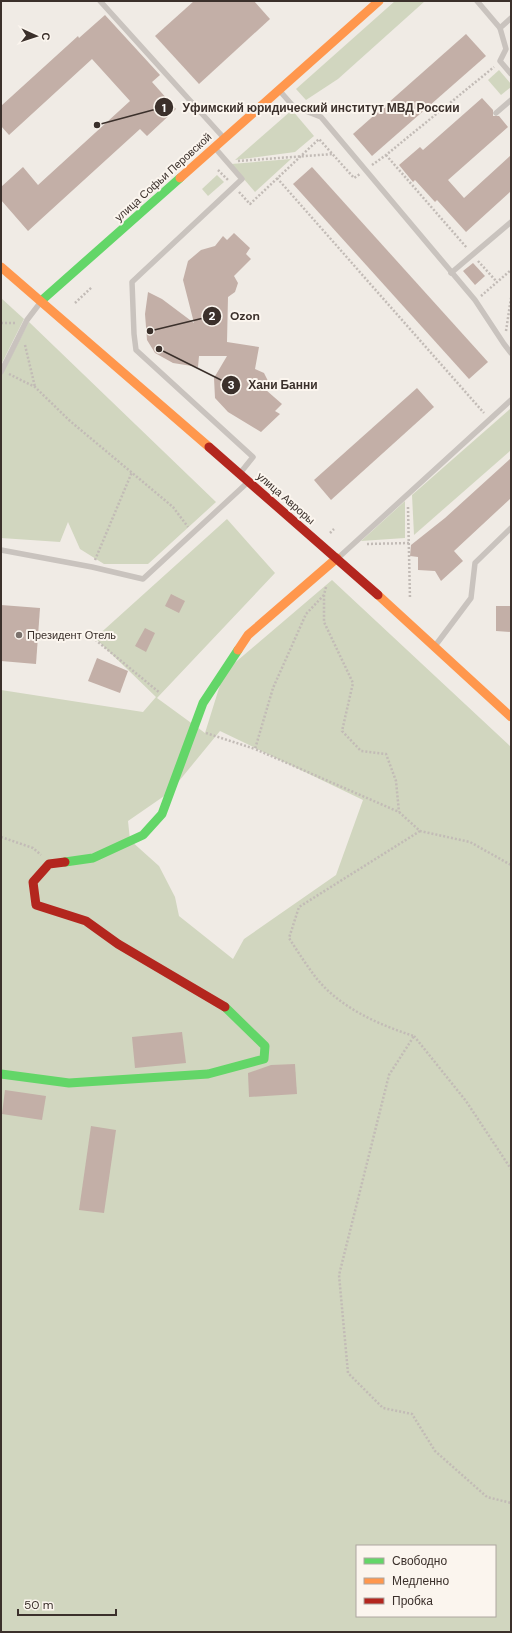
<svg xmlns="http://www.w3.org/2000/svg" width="512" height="1633" viewBox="0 0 512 1633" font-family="'DM Sans',sans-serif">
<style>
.green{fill:#d1d6bf;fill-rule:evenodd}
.building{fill:#c3afa7}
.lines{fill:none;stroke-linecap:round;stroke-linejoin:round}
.path{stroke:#c2bbb6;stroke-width:2.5;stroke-dasharray:2 2;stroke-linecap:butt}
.lane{stroke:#c9c3be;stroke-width:5.5}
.fast{stroke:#63d668;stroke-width:9}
.slow{stroke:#ff974d;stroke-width:9}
.jam{stroke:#b3261e;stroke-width:9}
.poi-dot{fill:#7a716c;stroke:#fbf5ee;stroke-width:1.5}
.labels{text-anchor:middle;stroke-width:4;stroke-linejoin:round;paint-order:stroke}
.street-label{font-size:11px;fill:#3b302b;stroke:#fbf5ee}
.poi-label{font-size:11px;fill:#3b302b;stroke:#fbf5ee;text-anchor:start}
.leader{fill:none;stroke:#3b302b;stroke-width:1.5}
.callout-dot{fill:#3b302b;stroke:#fbf5ee;stroke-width:1.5}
.mark-label{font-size:12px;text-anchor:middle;font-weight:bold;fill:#fff}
.callout-label{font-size:12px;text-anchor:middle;font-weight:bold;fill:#3b302b;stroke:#fbf5ee;stroke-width:4;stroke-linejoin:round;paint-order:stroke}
</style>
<rect width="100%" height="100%" fill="#f0ebe5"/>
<g class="green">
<polygon points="395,1 425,1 338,79 306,100 296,89"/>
<polygon points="499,70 511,84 511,87 501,95 488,80"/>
<polygon points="292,110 314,136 295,152 235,160"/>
<polygon points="291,159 255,192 231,164"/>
<polygon points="217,175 224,182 208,196 202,189"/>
<polygon points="1,298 24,319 1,365"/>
<polygon points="29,322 216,502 148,564 104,564 80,549 68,522 60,542 1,538 1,376"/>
<polygon points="511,408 511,450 414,535 412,495"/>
<polygon points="405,501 405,538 361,541"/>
<path d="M227,519L275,573L157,698L205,733L224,672L332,580L511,747V1632H1V690L143,712L156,697L95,638ZM220,731L363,800L336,875L244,939L233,959L179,916L175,897L159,866L130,840L128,821L170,792ZM357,1546H495V1616H357Z"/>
</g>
<g class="building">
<polygon points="194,1 254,1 270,19 199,84 155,36"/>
<polygon points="105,15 160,75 152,82 176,109 147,136 140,129 28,231 1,200 1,187 23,167 38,185 130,101 92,59 9,135 1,126 1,106 78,36 79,38"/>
<polygon points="466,34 486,56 372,156 353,134"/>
<polygon points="482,98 493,110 493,116 499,116 508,127 448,180 464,198 511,155 511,191 466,232 437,200 435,202 415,180 413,182 399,165 420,147 423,150"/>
<polygon points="312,167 488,362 469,379 293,184"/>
<polygon points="234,233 250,248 246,254 251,259 234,276 238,283 235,292 228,297 227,342 259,347 255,369 264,373 268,381 266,390 282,404 275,411 280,414 261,432 228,412 215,398 214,378 227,356 199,356 198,367 173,363 155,353 147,340 145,314 148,292 162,299 194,323 183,280 188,261 201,250 215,246 223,236 227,240"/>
<polygon points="473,263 485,276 475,285 463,271"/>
<polygon points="417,388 434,407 331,500 314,480"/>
<polygon points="511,458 511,498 454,551 463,561 441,581 435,571 418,570 418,557 410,556 411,545 445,518"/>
<polygon points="171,594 185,601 179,613 165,606"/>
<polygon points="1,605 40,608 36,664 1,661"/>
<polygon points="496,606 511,606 511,632 496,631"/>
<polygon points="145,628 155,633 146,652 135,646"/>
<polygon points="97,658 128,671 120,693 88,681"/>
<polygon points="182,1032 186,1063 135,1068 132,1037"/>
<polygon points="295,1064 297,1094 249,1097 248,1073 271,1065"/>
<polygon points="5,1090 46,1096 42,1120 2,1114"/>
<polygon points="91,1126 116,1130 104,1213 79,1210"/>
</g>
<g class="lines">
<g class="path">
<polyline points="386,155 467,248"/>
<polyline points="238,161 333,154"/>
<polyline points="372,165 386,155 494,67"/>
<polyline points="218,170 229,181"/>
<polyline points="277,178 484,413"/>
<polyline points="239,192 250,204 319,139 354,178 360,174"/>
<polyline points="478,261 497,282"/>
<polyline points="481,296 511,270"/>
<polyline points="75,303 92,287"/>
<polyline points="1,323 15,323"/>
<polyline points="506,331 511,298"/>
<polyline points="25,345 35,387"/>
<polyline points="9,374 35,387 70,421 173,507 188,527"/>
<polyline points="408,507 410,599"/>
<polyline points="330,533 334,529"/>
<polyline points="367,544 409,543"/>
<polyline points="95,560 132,472"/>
<polyline points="326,587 324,595 324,622 353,683 342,731 361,751 386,754 396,781 399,812"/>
<polyline points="324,595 306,614 273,688 255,749 399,812 420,831 470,842 511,865"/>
<polyline points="86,632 160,693"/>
<polyline points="206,733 255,749"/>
<path d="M420,831L299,907L289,938C298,952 307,966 317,979C341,1008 379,1025 414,1036L389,1075L339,1275L348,1373L383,1408L412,1414L435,1451L487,1497L511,1503"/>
<polyline points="1,837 33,848 41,855"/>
<polyline points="414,1036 466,1101 511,1169"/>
</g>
<g class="lane">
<polyline points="100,1 223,137"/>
<polyline points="477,1 500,28 506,49 500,61 511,74"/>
<polyline points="500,28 511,18"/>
<polyline points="279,90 293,106 321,117 475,300 504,344 511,353"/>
<polyline points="496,113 511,100"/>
<polyline points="215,148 242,179 132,282 134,334 136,350 253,457 241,472"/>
<polyline points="451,273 511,222"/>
<polyline points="1,372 27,320 40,303"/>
<polyline points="1,550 92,567 143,579 247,483"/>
<polyline points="338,558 511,400"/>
<polyline points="435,646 471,598 475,563 511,528"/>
</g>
<g class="fast">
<polyline points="41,301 180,178"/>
<polyline points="65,862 93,858 143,835 162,814 203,703 238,650"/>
<polyline points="1,1074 69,1083 208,1074 264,1059 265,1046 225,1007"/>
</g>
<g class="slow">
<polyline points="180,178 379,1"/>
<polyline points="1,267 209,447"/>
<polyline points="378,595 511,717"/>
<polyline points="238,650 248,635 337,558"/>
</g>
<g class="jam">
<polyline points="209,447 378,595"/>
<polyline points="65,862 49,864 33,882 36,905 86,921 118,944 225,1007"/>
</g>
</g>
<circle class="poi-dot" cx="19" cy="635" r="4"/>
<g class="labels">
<g class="street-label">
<text transform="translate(163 177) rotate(-42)" y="4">улица Софьи Перовской</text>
<text transform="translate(286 498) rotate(41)" y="4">улица Авроры</text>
</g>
<g class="poi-label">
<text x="27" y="639">Президент Отель</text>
</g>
</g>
<path class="leader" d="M97 125L164 107M150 331L212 316M159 349L231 385"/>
<g class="callout-dot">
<circle cx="97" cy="125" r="4"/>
<circle cx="150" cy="331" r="4"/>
<circle cx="159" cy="349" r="4"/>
<circle cx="164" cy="107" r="10"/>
<circle cx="212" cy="316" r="10"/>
<circle cx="231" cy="385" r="10"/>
</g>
<g class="mark-label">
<text x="164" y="112">1</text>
<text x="212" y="320">2</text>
<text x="231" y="389">3</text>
</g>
<g class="callout-label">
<text x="321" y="112">Уфимский юридический институт МВД России</text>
<text x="245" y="320">Ozon</text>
<text x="283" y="389">Хани Банни</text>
</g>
<rect width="512" height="1633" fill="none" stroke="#3b302b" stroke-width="4"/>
<rect x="356" y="1545" width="140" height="72" fill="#fbf5ee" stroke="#aea6a0"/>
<rect x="364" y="1558" width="20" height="6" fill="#63d668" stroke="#aea6a0"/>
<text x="392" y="1565" font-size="12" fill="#3b302b">Свободно</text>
<rect x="364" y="1578" width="20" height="6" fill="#ff974d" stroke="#aea6a0"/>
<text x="392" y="1585" font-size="12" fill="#3b302b">Медленно</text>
<rect x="364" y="1598" width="20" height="6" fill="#b3261e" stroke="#aea6a0"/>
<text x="392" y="1605" font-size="12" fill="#3b302b">Пробка</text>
<g transform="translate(36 36) rotate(93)" stroke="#fbf5ee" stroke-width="3" paint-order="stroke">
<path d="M0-3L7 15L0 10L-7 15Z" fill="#3b302b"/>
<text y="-6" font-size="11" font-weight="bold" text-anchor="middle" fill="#3b302b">С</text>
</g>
<path d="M18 1609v6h98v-6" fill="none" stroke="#3b302b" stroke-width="2"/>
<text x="24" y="1609" font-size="12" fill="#3b302b" stroke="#fbf5ee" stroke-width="3" paint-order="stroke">50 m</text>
</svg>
